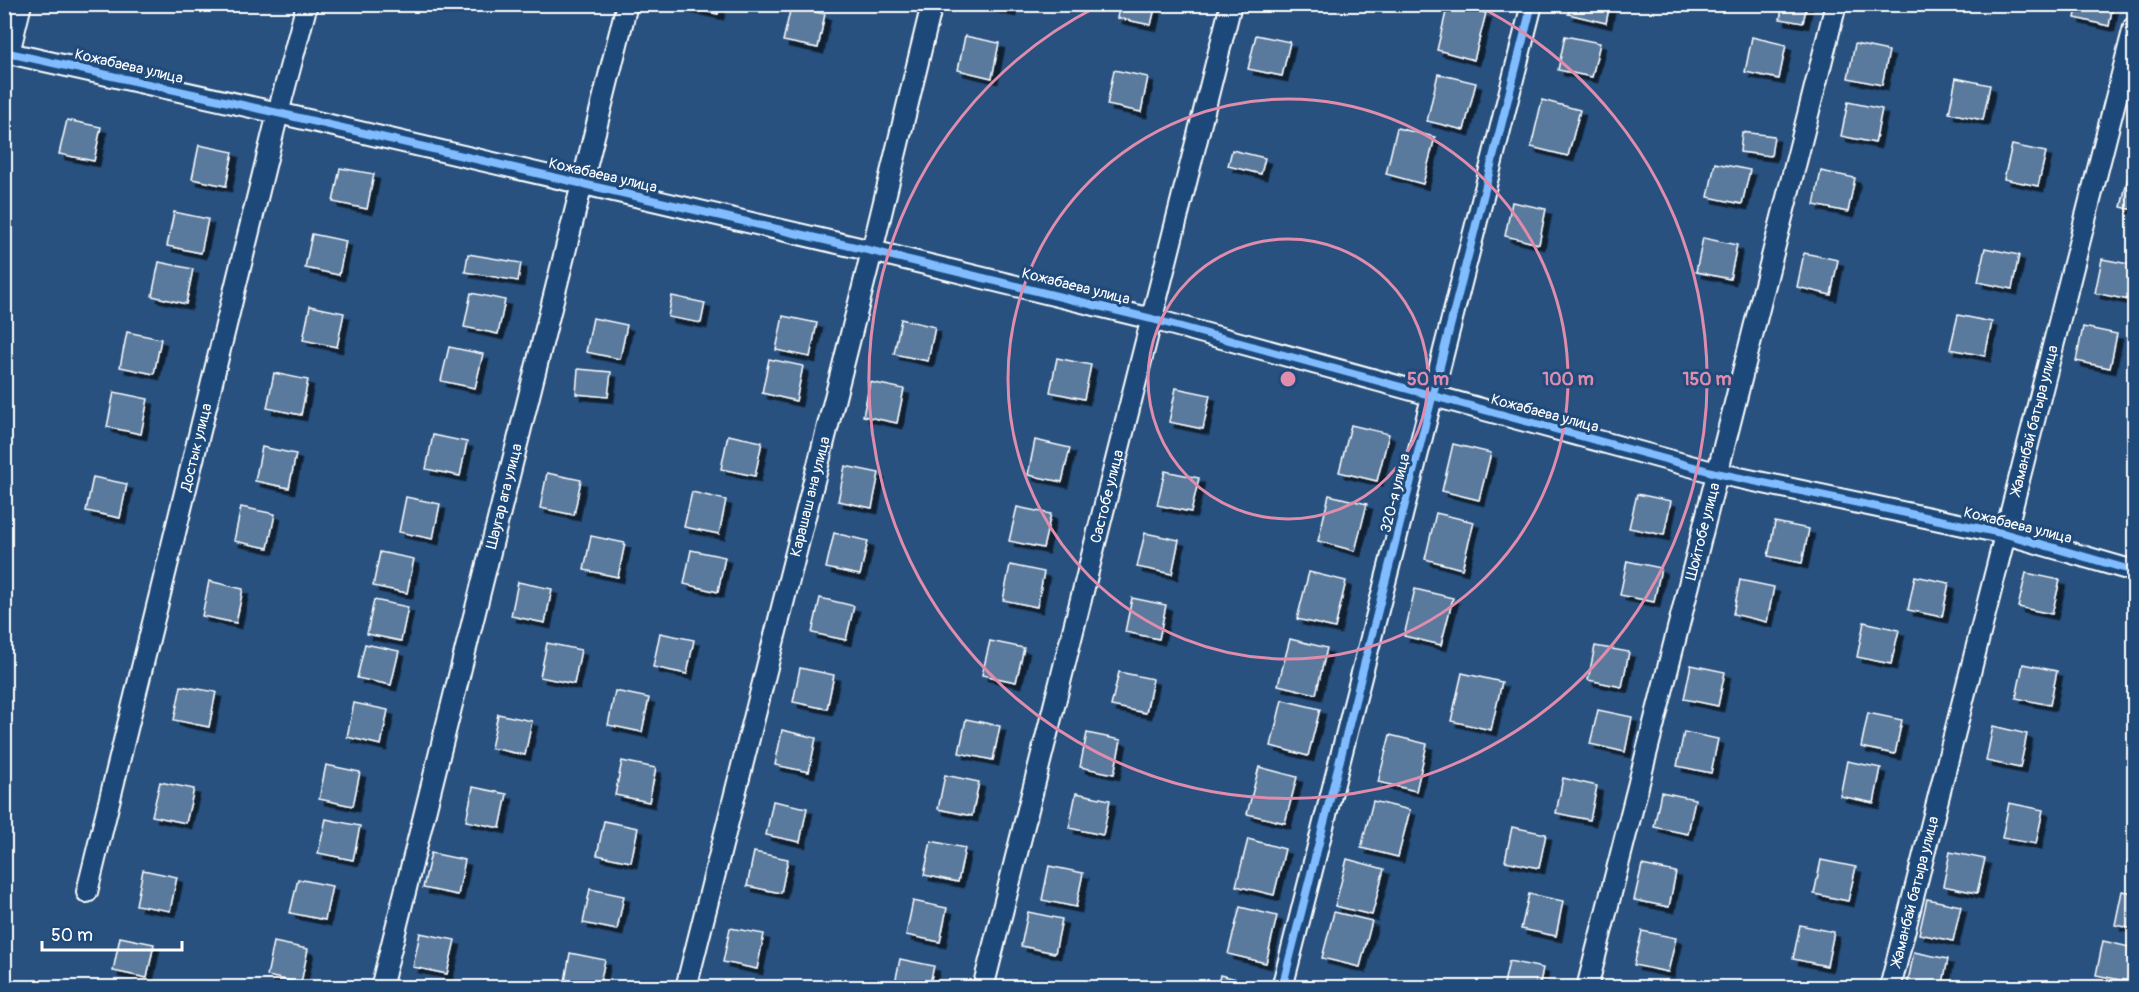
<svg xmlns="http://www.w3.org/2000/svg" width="2139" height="992" viewBox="0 0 2139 992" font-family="Pangolin,sans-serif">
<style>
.building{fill:#5a7a9d;stroke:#fff;stroke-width:1.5;filter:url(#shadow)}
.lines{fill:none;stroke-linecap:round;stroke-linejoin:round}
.street-casing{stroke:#fff;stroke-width:24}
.street{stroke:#1f4a7a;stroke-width:20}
.cycleway-casing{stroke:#1f4a7a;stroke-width:11}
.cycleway{stroke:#80bcff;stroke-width:8}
.ring{fill:none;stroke:#e08cad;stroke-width:3}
.labels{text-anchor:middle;stroke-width:6;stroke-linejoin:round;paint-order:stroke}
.street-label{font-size:15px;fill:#fff;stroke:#1f4a7a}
.centre{fill:#e08cad;stroke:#1f4a7a;stroke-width:3}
.ring-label{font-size:18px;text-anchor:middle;font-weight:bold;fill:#e08cad;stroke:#1f4a7a;stroke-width:6;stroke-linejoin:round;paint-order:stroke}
</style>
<defs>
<filter id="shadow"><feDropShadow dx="5.5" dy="5.5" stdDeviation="0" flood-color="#0009"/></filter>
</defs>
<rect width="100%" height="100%" fill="#28517f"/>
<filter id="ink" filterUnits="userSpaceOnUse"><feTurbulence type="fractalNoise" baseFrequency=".0167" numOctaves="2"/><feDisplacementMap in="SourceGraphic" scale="12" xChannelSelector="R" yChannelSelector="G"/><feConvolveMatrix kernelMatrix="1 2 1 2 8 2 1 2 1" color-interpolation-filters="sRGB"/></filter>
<g filter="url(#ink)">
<g class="building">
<polygon points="684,4 720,4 718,14 684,7"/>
<polygon points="978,4 1012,4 1010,11"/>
<polygon points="1120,4 1156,4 1151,25 1117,18"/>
<polygon points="1448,4 1486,13 1474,60 1437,50"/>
<polygon points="1571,4 1610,4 1606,23 1568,14"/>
<polygon points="1783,4 1807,4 1803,23 1780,19"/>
<polygon points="2078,4 2113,4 2109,26 2075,18"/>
<polygon points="791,7 825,14 818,48 783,41"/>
<polygon points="1256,35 1290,42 1282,76 1248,69"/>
<polygon points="965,36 999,43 992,78 958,70"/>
<polygon points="1565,36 1600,43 1592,77 1558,70"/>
<polygon points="1752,37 1786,45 1779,79 1745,72"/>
<polygon points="1855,44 1889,51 1882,85 1848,78"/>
<polygon points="1114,70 1148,77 1141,112 1107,105"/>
<polygon points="1438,74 1476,83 1464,130 1427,121"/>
<polygon points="1956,78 1990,85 1983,120 1949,113"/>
<polygon points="1542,100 1580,110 1568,156 1531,147"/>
<polygon points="1848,102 1882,109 1875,143 1841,136"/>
<polygon points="67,120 101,127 94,161 59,154"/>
<polygon points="1397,128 1435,137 1423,184 1386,174"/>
<polygon points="1742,132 1774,136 1771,156 1740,152"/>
<polygon points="199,145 233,152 226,186 192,179"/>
<polygon points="2012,145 2046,152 2038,186 2004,179"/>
<polygon points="1232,150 1265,158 1261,174 1228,166"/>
<polygon points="1715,163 1750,170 1742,204 1708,197"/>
<polygon points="340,168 374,174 367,209 333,202"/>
<polygon points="1821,171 1855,178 1848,212 1814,205"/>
<polygon points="2129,172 2134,174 2134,210 2121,207"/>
<polygon points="1512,202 1546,209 1539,244 1505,236"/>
<polygon points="174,212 208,219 201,253 167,246"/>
<polygon points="312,234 346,241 339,275 305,268"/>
<polygon points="1703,238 1737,245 1730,279 1696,272"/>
<polygon points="1985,248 2019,255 2012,289 1978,282"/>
<polygon points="1804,253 1838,260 1831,295 1797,287"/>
<polygon points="468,254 521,263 518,281 465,272"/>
<polygon points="2102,259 2134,265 2129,300 2095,293"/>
<polygon points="159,262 193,269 186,304 152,296"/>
<polygon points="471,293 505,300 498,334 464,327"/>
<polygon points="672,296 705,303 701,323 668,317"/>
<polygon points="310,306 344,313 337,347 303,340"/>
<polygon points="1958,315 1992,322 1985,356 1950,349"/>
<polygon points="783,316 817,323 810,357 776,350"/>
<polygon points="593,318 627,325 620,359 586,352"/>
<polygon points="901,319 935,327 928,361 894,354"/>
<polygon points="2083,327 2117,334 2110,368 2076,361"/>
<polygon points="127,332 161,339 154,374 120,367"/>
<polygon points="449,347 483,354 475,388 441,381"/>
<polygon points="1057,358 1091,365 1084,399 1050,392"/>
<polygon points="769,359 803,366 796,401 762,393"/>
<polygon points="578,369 611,372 608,397 576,394"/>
<polygon points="274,373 308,380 301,415 267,408"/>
<polygon points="870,382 904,389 897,423 863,416"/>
<polygon points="1176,388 1210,395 1203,429 1169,422"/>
<polygon points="114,392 148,399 141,434 107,427"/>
<polygon points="1351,425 1389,434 1377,481 1339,472"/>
<polygon points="433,435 467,442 460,476 426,469"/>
<polygon points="728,435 762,442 755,476 721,469"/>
<polygon points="1035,440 1070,448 1062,482 1028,475"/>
<polygon points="1453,444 1491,453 1479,500 1442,491"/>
<polygon points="262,447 296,454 289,488 255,481"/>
<polygon points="845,466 879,473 872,508 838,501"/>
<polygon points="1165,471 1199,478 1191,512 1157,505"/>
<polygon points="547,473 581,480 574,515 540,508"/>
<polygon points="93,477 127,484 120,518 86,511"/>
<polygon points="692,492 726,500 719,534 684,527"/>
<polygon points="1637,494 1671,501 1664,535 1629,528"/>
<polygon points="1329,495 1367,504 1355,551 1318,541"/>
<polygon points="406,497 440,504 433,539 399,532"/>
<polygon points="241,507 275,514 268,548 234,541"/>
<polygon points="1017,507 1051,514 1043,548 1009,541"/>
<polygon points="1436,513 1474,522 1462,569 1425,559"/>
<polygon points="1775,522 1809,529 1802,563 1768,556"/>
<polygon points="834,533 868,541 860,575 826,568"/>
<polygon points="1145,533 1179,540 1172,574 1137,567"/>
<polygon points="591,536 625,543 618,577 584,570"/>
<polygon points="691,550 725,557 718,592 684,584"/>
<polygon points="380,552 414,559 407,593 373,586"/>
<polygon points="1627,561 1661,568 1654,602 1620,595"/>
<polygon points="1010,565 1044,572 1037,607 1003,600"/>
<polygon points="1309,572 1346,581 1335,628 1297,619"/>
<polygon points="2026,573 2060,580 2052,614 2018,607"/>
<polygon points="1915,576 1949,583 1942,617 1908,610"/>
<polygon points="1740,580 1774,587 1767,622 1733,614"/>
<polygon points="209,581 243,589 236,623 202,616"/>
<polygon points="518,582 552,589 545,623 511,616"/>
<polygon points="1415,589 1453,598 1441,645 1404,636"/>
<polygon points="820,598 854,606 846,640 812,633"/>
<polygon points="1132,598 1166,605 1159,639 1125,632"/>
<polygon points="374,600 408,607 401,641 367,634"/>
<polygon points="1864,622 1899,630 1891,664 1857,657"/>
<polygon points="660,633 694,640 687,674 653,667"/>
<polygon points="1290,639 1327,648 1316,694 1278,685"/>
<polygon points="990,641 1024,648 1016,682 982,675"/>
<polygon points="547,643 581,650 574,684 540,677"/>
<polygon points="365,644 399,651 391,685 357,678"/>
<polygon points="1595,646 1629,652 1622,687 1588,680"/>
<polygon points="2023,664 2057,671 2050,705 2016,698"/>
<polygon points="1691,665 1725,672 1718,706 1684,699"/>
<polygon points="800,668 834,675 827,709 793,702"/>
<polygon points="1119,672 1153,679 1146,713 1111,706"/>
<polygon points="1462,673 1502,682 1491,730 1451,721"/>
<polygon points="181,686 216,692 209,727 174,720"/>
<polygon points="615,691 649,698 642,732 608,725"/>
<polygon points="1282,700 1320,709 1308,756 1271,746"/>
<polygon points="354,703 388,710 381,745 347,737"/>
<polygon points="1598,710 1632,717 1625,752 1590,744"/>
<polygon points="1868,713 1902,720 1895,754 1861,747"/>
<polygon points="498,714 532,721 525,755 491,748"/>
<polygon points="966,719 1000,726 993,760 959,753"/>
<polygon points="1993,726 2027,734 2020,768 1986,761"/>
<polygon points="782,730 816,738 809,772 775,765"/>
<polygon points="1684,732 1718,739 1711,773 1677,766"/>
<polygon points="1087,733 1121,740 1114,774 1080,767"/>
<polygon points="1390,735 1427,744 1416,791 1378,782"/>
<polygon points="622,761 656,768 649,802 615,795"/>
<polygon points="1847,761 1881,768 1874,803 1840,796"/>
<polygon points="326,765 360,772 353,806 319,799"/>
<polygon points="1259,767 1297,777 1285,823 1247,814"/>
<polygon points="945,775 979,782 972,816 938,809"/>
<polygon points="1563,778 1597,786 1590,820 1556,813"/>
<polygon points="160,782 194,789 186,823 152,816"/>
<polygon points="473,787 507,794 500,828 466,821"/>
<polygon points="1661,792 1695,799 1688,834 1654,827"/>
<polygon points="1076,793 1110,800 1103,835 1069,828"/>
<polygon points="773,801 807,808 800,842 766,835"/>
<polygon points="1373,801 1410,810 1398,857 1361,848"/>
<polygon points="2009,803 2043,810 2036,844 2002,838"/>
<polygon points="326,819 360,826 353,860 318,853"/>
<polygon points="604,821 638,828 631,862 597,855"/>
<polygon points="1512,827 1546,834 1539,868 1505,861"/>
<polygon points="2134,829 2134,864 2127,863"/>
<polygon points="1248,839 1285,849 1274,895 1236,886"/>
<polygon points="931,841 965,848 958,882 924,875"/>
<polygon points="754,852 788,859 781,893 747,886"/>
<polygon points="1950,852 1985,859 1977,893 1943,886"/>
<polygon points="431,853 465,860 458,895 423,888"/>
<polygon points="1347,859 1384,869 1372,915 1335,906"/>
<polygon points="1821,860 1856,867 1848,901 1814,894"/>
<polygon points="1642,865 1676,872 1669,907 1634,900"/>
<polygon points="1049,866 1083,873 1076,907 1042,900"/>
<polygon points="143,870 177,877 170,911 136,905"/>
<polygon points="298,879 332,886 325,920 290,913"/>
<polygon points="590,889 624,896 617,930 583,923"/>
<polygon points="2122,891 2134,893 2134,929 2115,925"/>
<polygon points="1529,894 1563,901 1556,936 1521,929"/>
<polygon points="1927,899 1961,906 1953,941 1919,934"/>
<polygon points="913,901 947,908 940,942 906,935"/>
<polygon points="1240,907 1277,916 1266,963 1228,954"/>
<polygon points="1028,912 1062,919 1055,953 1021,946"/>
<polygon points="1334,912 1372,921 1360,967 1322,958"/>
<polygon points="1800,925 1834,932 1827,966 1793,959"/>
<polygon points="730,928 764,934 757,969 723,962"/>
<polygon points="1642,931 1676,938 1668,972 1634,965"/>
<polygon points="420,933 455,940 447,974 413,967"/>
<polygon points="120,937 154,944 147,978 113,971"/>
<polygon points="2103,941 2134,948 2134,960 2130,982 2096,975"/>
<polygon points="274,942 308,949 301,983 267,976"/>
<polygon points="1914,952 1948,959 1942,988 1907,986"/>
<polygon points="570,953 605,960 599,988 564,987"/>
<polygon points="900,959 934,966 929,988 894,988"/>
<polygon points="1509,961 1543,968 1539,988 1503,988"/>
<polygon points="1220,975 1258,984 1257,988 1217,988"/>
</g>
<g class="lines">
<defs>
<g id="street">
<polyline points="4,52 278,113 872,251 1152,319 1716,473 2006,534 2134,571"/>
<polyline points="9,53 21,4"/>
<path id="s1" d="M87,892L278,113L307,4"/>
<path id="s2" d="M381,988L627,4"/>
<path id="s3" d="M686,988L872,251L932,4"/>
<path id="s4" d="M983,988L1231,4"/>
<polyline points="1282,988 1532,4"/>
<path id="s5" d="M1587,988L1836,4"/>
<path id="s6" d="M1890,988L2134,27"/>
</g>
</defs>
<use href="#street" class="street-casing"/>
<use href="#street" class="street"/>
<defs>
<g id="cycleway">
<polyline points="4,52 278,113 872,251 1152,319 1716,473 2006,534 2134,571"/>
<polyline points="1282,988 1532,4"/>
</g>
</defs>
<use href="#cycleway" class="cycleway-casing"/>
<use href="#cycleway" class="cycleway"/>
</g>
</g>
<g class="ring">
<circle cx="1288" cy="379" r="140"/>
<circle cx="1288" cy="379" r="280"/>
<path d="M1478 6A419 419 0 1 1 1098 6"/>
</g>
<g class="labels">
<g class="street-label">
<text transform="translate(129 66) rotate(13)" y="5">Кожабаева улица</text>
<text transform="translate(603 175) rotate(13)" y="5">Кожабаева улица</text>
<text transform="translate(1076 286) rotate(14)" y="5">Кожабаева улица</text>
<text transform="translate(1545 413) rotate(15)" y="5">Кожабаева улица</text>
<text dy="5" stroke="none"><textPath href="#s6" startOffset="586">Жаманбай батыра улица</textPath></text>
<text dy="5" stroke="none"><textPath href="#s1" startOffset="458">Достык улица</textPath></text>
<text transform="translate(1395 493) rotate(-76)" y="5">320-я улица</text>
<text dy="5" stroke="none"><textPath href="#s2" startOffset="507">Шаугар ага улица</textPath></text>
<text dy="5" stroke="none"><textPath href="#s3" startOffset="507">Карашаш ана улица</textPath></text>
<text dy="5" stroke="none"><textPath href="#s4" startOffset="507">Састобе улица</textPath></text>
<text transform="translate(2018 525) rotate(14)" y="5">Кожабаева улица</text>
<text dy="5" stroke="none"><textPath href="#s5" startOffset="471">Шойтобе улица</textPath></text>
<text dy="5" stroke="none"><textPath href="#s6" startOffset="100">Жаманбай батыра улица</textPath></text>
</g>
</g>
<circle cx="1288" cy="379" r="9" class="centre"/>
<g class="ring-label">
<text x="1428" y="385">50 m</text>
<text x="1568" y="385">100 m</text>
<text x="1707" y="385">150 m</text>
</g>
<rect width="2139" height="992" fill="none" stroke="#1f4a7a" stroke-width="24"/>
<rect x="12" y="12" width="2115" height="968" fill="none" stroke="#fff" stroke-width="2" filter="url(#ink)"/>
<path d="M42 941v9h140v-9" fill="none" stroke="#ffffff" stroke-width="3"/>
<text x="51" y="941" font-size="18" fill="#ffffff" stroke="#1f4a7a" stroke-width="4.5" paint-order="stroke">50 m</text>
</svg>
